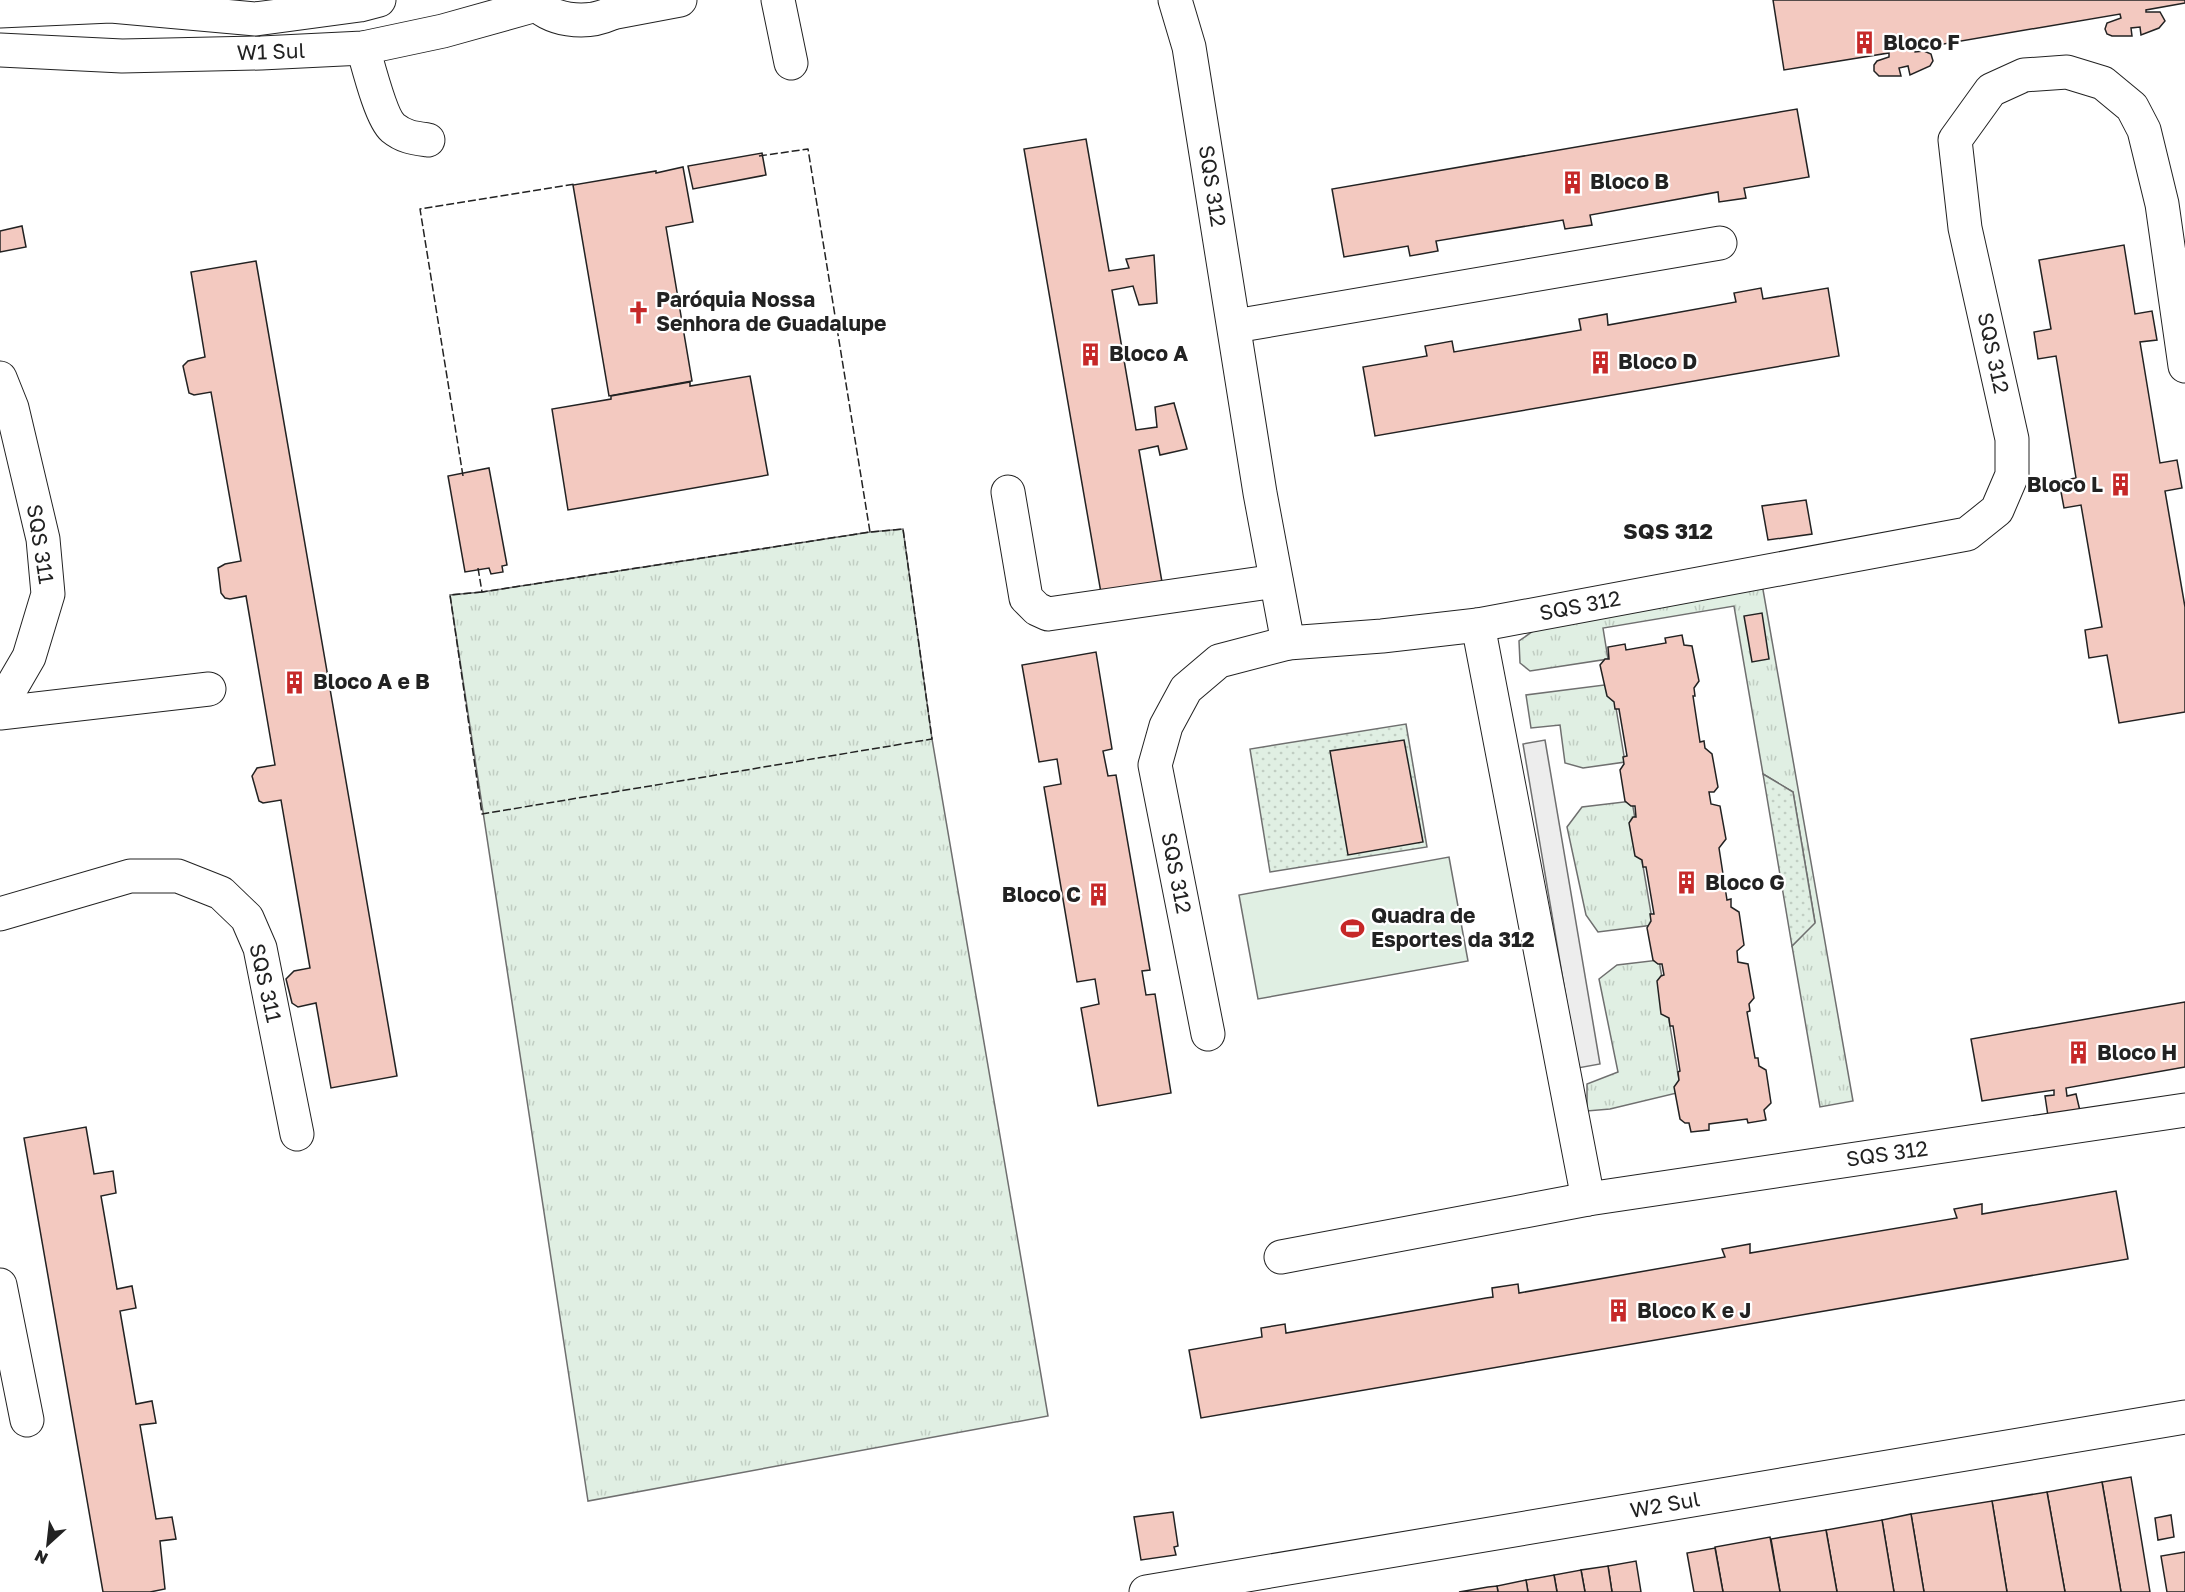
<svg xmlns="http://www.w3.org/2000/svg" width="2185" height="1592" viewBox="0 0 2185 1592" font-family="'Golos Text',sans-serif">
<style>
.grass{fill:url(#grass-tufts);stroke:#6f6f6f;stroke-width:1.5}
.park{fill:url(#park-dots);stroke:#6f6f6f;stroke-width:1.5}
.pitch{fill:#e0efe3;stroke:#6f6f6f;stroke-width:1.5}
.parking{fill:#ededed;stroke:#6f6f6f;stroke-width:1.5}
.building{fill:#f3c9c0;stroke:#222;stroke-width:1.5}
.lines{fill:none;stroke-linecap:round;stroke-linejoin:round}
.minor-casing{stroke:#222;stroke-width:35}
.minor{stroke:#fff;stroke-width:33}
.fence{stroke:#222;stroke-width:1.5;stroke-dasharray:8 3;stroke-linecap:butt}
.labels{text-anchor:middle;stroke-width:4.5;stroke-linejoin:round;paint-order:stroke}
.poi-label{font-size:21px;font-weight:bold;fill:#222;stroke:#fff;text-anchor:start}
.street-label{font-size:21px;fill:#222;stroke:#fff}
.neighbourhood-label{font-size:22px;font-weight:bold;fill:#222;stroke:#fff}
</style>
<defs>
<pattern id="grass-tufts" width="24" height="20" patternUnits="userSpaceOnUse" patternTransform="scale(1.5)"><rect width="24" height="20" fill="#e0efe3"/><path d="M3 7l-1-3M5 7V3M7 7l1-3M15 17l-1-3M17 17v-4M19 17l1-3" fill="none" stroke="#c0cdc2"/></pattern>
<pattern id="park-dots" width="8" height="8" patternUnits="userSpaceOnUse" patternTransform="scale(1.5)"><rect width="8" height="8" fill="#e0efe3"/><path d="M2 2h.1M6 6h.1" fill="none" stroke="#c0cdc2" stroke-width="1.8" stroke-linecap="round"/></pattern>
</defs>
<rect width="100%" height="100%" fill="#fff"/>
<g class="grass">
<polygon points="903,529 932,739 1048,1416 588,1501 450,595 482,592 870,532"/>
<polygon points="1762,584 1853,1101 1820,1107 1792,946 1815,922 1793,792 1763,774 1734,606 1603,628 1608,659 1530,671 1520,663 1519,641 1536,629"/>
<polygon points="1612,684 1625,762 1583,768 1565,763 1560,725 1531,728 1526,695"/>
<polygon points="1632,801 1653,925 1598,932 1586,915 1567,827 1582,807"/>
<polygon points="1659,960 1681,1092 1610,1109 1587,1111 1587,1084 1618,1072 1599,979 1617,965"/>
</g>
<g class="park">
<polygon points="1406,724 1427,847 1270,872 1250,749"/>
<polygon points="1763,774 1793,792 1815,923 1792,946"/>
</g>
<polygon class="pitch" points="1449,857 1468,961 1258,999 1239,895"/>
<polygon class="parking" points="1545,740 1600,1064 1578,1068 1523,744"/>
<g class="building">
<polygon points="1773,0 2185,0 2185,3 2146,10 2146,12 2160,12 2165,21 2159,28 2141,35 2140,27 2131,28 2132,36 2112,36 2107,34 2105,29 2107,23 2121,18 2120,14 1914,49 1915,52 1924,51 1931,54 1933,61 1930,66 1910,75 1908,66 1899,68 1901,76 1879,76 1874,71 1874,65 1877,61 1889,57 1889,53 1784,70"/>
<polygon points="1797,109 1809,177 1744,188 1746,198 1719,202 1718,192 1590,215 1592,225 1565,229 1563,220 1436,241 1438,251 1410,256 1408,246 1344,257 1332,189"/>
<polygon points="1086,139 1109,271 1129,268 1126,259 1154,255 1157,303 1139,305 1133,286 1112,290 1136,430 1157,427 1155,407 1174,403 1187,449 1160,455 1158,446 1139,450 1162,582 1101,593 1024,149"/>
<polygon points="762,153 766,175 693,189 688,166"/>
<polygon points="683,167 693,222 666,227 692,381 609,396 573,185 656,171 656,173"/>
<polygon points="22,226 26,247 0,252 0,231"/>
<polygon points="2124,245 2135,314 2152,311 2157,340 2140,342 2160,463 2177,460 2182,488 2165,491 2185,607 2185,712 2119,723 2107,655 2089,658 2085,630 2102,627 2081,505 2064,508 2059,481 2076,478 2056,356 2038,359 2034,332 2051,329 2039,260"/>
<polygon points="256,261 397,1076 331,1088 316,1003 298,1007 292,1003 286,979 294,971 310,968 281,800 263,803 259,801 252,776 257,768 275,765 246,596 230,599 225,598 221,593 218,568 225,564 241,561 211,392 194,395 189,393 183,366 188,361 205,357 191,272"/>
<polygon points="1761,288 1763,299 1828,288 1839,356 1375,436 1363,367 1427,356 1425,346 1452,341 1454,352 1581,330 1579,319 1607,314 1608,325 1736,302 1734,293"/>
<polygon points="750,376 768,475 568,510 552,409 611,399 611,396 690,382 690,386"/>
<polygon points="489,468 507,565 502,566 503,572 491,574 489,568 465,572 448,476"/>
<polygon points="1806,500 1812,534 1768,540 1762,506"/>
<polygon points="1762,613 1769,659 1752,662 1744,616"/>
<polygon points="1682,635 1684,645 1692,646 1699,681 1694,688 1695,696 1693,696 1700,742 1704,741 1705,748 1712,754 1718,787 1714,792 1709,792 1711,804 1720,806 1726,839 1719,848 1727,900 1731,899 1731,907 1739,912 1744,945 1737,951 1738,962 1748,964 1754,998 1749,1004 1750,1011 1747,1012 1752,1041 1755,1058 1758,1058 1759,1066 1766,1070 1771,1103 1764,1110 1766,1120 1748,1123 1747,1119 1709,1124 1709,1130 1691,1132 1689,1123 1685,1123 1680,1119 1674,1087 1679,1080 1678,1072 1680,1071 1673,1026 1670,1026 1669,1018 1661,1014 1657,981 1661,976 1664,975 1662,964 1658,964 1653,960 1647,928 1651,921 1650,914 1654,914 1646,867 1643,867 1642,860 1635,856 1629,823 1633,817 1636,817 1635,806 1631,806 1625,801 1620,770 1624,764 1623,757 1627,756 1619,709 1615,709 1614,702 1607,696 1600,665 1605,659 1609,659 1608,647 1625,644 1626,650 1666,643 1665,638"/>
<polygon points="1096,652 1112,749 1103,751 1108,776 1116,775 1150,970 1142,971 1146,995 1155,994 1171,1093 1098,1106 1081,1008 1099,1004 1095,979 1077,982 1044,787 1061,784 1057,759 1039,762 1022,665"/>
<polygon points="1404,740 1423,842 1348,855 1330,751"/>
<polygon points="2185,1002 2185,1067 2066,1088 2067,1096 2076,1094 2080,1111 2048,1116 2045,1096 2054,1095 2054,1090 1982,1101 1971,1039"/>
<polygon points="86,1127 94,1174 113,1171 116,1193 101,1196 117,1289 132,1286 136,1308 120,1311 136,1404 152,1401 156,1423 140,1425 156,1519 172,1517 176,1539 160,1541 165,1589 150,1592 103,1592 24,1138"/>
<polygon points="2116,1191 2128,1259 1201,1418 1189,1350 1262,1337 1261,1328 1285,1324 1286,1333 1486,1298 1493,1297 1492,1288 1518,1284 1519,1293 1725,1257 1722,1249 1750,1244 1750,1253 1957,1218 1954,1209 1982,1204 1982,1214"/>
<polygon points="2131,1477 2138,1519 2150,1592 2121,1592 2102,1482"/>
<polygon points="2102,1482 2121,1592 2065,1592 2047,1492"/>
<polygon points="2047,1492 2065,1592 2007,1592 1992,1501"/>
<polygon points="1992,1501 2007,1592 1924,1592 1911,1514"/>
<polygon points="1173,1512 1178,1546 1174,1547 1176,1555 1141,1560 1134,1517"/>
<polygon points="1911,1514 1924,1592 1894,1592 1882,1520"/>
<polygon points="2171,1515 2174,1537 2158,1540 2155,1518"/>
<polygon points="1882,1520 1894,1592 1837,1592 1826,1530"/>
<polygon points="1826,1530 1837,1592 1780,1592 1771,1539"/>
<polygon points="1770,1537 1780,1592 1723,1592 1715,1547"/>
<polygon points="1715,1548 1723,1592 1694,1592 1687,1553"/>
<polygon points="2185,1552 2185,1592 2167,1592 2161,1556"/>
<polygon points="1636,1561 1641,1592 1612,1592 1608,1566"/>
<polygon points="1608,1566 1612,1592 1585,1592 1581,1570"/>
<polygon points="1581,1570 1585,1592 1557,1592 1554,1575"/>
<polygon points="1554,1575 1557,1592 1528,1592 1526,1580"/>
<polygon points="1526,1580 1528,1592 1498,1592 1497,1586"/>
<polygon points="1497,1586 1498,1592 1459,1592 1488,1587"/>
</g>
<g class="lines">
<defs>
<g id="minor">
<path d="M532,0C550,21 585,25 610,14C617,11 623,4 629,0"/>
<polyline points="778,0 791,63"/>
<polyline points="1175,0 1189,47 1260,493 1288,643 1382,636 1478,625 1967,534 1997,510 2012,475 2012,439 1965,228 1955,140 1991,90 2024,75 2067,72 2103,83 2132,107 2144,130 2162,204 2185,366"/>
<polyline points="0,11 111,6 256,19 360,5 379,0"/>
<polyline points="611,13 680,0"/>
<path d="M363,48C368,65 381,118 393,128C404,137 414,138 428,140"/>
<polyline points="0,50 122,56 261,53 363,48 443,31 536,5"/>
<polyline points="1235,326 1720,243"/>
<polyline points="0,378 12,408 43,539 48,594 29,657 0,707"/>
<polyline points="1008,492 1026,598 1037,609 1048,614 1276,581"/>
<polyline points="1478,625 1588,1199"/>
<polyline points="0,713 209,689"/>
<polyline points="0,914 130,876 178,876 221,893 247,918 260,948 297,1134"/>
<polyline points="1208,1034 1155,765 1166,726 1186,689 1219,661 1288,643"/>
<polyline points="1281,1257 1588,1199 2185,1110"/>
<polyline points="0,1285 27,1420"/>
<polyline points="1146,1592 2185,1417"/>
</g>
</defs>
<use href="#minor" class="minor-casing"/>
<use href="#minor" class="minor"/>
<g class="fence">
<polyline points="759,156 808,149 870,532"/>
<polyline points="463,476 420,209 575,184"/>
<polyline points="478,568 482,592 870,532 903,529 932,739 482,814 450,595 482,592"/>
</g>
</g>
<defs>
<symbol id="building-bare" viewBox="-9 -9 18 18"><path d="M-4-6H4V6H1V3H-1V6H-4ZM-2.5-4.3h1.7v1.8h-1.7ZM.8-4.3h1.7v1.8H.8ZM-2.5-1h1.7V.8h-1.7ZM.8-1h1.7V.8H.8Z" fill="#c62828" stroke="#fff" stroke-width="2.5" paint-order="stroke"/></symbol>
<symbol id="church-bare" viewBox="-9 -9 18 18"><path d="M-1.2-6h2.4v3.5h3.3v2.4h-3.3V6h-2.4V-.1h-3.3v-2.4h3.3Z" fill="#c62828" stroke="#fff" stroke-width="2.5" paint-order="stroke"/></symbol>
<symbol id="stadium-bare" viewBox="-9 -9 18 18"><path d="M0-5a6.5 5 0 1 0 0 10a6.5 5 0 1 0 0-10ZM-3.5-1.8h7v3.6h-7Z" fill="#c62828" stroke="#fff" stroke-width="2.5" paint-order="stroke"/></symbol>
</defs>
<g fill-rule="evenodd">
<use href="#building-bare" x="1848" y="26" width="33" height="33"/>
<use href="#building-bare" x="1556" y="166" width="33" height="33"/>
<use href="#church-bare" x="622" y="296" width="33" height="33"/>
<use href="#building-bare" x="1074" y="338" width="33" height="33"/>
<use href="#building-bare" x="1584" y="346" width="33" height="33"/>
<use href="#building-bare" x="2104" y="468" width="33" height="33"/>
<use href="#building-bare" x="278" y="666" width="33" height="33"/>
<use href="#building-bare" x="1670" y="866" width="33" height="33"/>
<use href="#building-bare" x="1082" y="878" width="33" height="33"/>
<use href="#stadium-bare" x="1336" y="912" width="33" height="33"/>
<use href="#building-bare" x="2062" y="1036" width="33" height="33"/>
<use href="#building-bare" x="1602" y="1294" width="33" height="33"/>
</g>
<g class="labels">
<g class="poi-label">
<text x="1883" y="50">Bloco F</text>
<text x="1590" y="189">Bloco B</text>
<text x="656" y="307">Paróquia Nossa<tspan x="656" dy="24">Senhora de Guadalupe</tspan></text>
<text x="1109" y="361">Bloco A</text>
<text x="1618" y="369">Bloco D</text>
<text x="2103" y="492" text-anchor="end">Bloco L</text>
<text x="313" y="689">Bloco A e B</text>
<text x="1705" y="890">Bloco G</text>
<text x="1081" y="902" text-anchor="end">Bloco C</text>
<text x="1371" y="923">Quadra de<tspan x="1371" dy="24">Esportes da 312</tspan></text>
<text x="2097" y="1060">Bloco H</text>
<text x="1637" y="1318">Bloco K e J</text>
</g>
<g class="street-label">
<text transform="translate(271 52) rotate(-2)" y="7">W1 Sul</text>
<text transform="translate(1212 186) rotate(81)" y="7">SQS 312</text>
<text transform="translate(1993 353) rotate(78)" y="7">SQS 312</text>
<text transform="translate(40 544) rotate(81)" y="7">SQS 311</text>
<text transform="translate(1580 606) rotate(-11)" y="7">SQS 312</text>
<text transform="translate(1176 873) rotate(79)" y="7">SQS 312</text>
<text transform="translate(265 983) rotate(77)" y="7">SQS 311</text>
<text transform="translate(1887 1154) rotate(-8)" y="7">SQS 312</text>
<text transform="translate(1665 1505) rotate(-10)" y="7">W2 Sul</text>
</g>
<g class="neighbourhood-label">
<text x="1668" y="539">SQS 312</text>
</g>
</g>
<g transform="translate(48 1544) rotate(207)" stroke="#ffffff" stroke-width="4.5" paint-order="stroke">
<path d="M0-4.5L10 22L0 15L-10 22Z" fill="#222222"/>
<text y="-9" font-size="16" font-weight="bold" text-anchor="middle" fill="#222222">N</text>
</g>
</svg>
